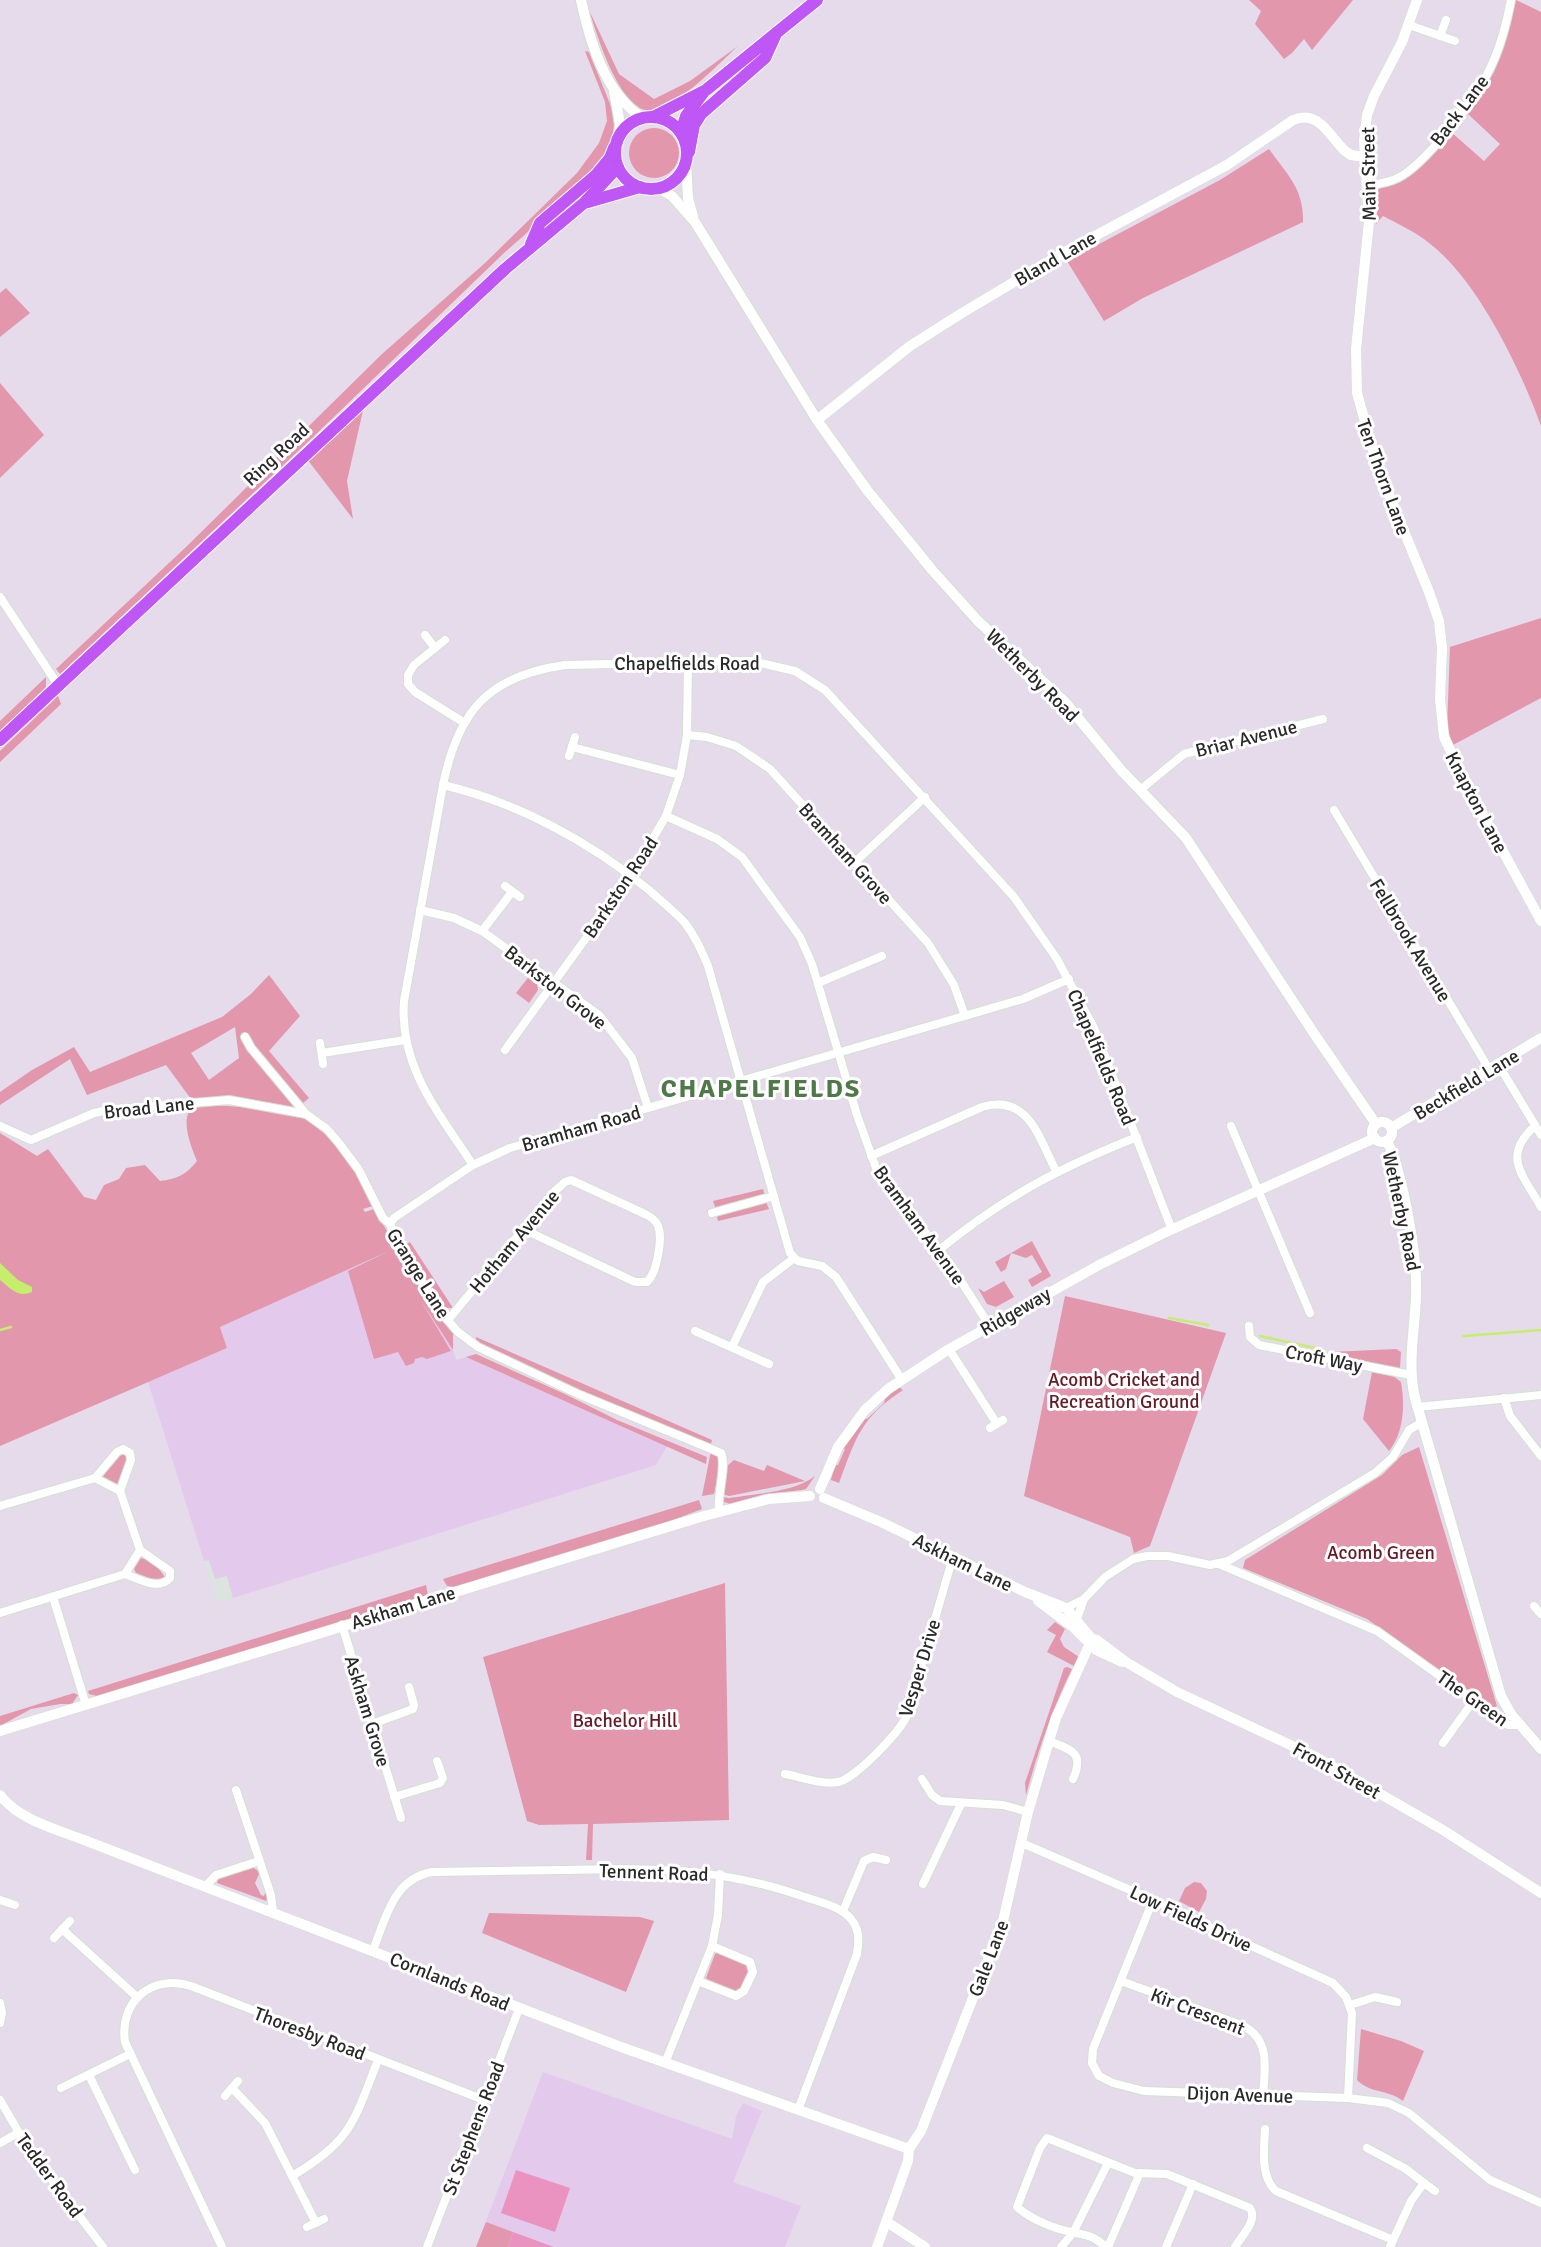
<svg xmlns="http://www.w3.org/2000/svg" width="1541" height="2247" viewBox="0 0 1541 2247" font-family="Signika,sans-serif">
<style>
.industrial{fill:#dbe4de}
.education{fill:#e3caed}
.green{fill:#e297ad;fill-rule:evenodd}
.pitch{fill:#ea92c0}
.water{fill:#c5ee6d}
.lines{fill:none;stroke-linecap:round;stroke-linejoin:round}
.stream{stroke:#c5ee6d;stroke-width:2.5}
.minor-casing{stroke:#d2e2d0;stroke-width:10}
.tertiary-casing{stroke:#d2e2d0;stroke-width:11}
.secondary-casing{stroke:#d2e2d0;stroke-width:12}
.trunk-casing{stroke:#fff;stroke-width:14}
.minor{stroke:#fff;stroke-width:8}
.tertiary{stroke:#fff;stroke-width:10}
.secondary{stroke:#fff;stroke-width:10}
.trunk{stroke:#be57f6;stroke-width:12}
.labels{text-anchor:middle;stroke-width:6;stroke-linejoin:round;paint-order:stroke}
.street-label{font-size:19px;fill:#292929;stroke:#fff}
.park-label{font-size:19px;fill:#651a26;stroke:#fff}
.district-label{font-size:26px;font-weight:bold;letter-spacing:2px;fill:#50794a;stroke:#fff}
</style>
<rect width="100%" height="100%" fill="#e5dbeb"/>
<polygon class="industrial" points="209,1559 226,1576 233,1598 217,1603 204,1561"/>
<g class="education">
<polygon points="389,1251 453,1350 456,1360 466,1357 667,1446 656,1465 233,1598 227,1576 215,1579 209,1560 204,1561 148,1382 227,1348 220,1327"/>
<polygon points="543,2072 732,2139 736,2116 743,2103 762,2111 733,2182 801,2206 785,2247 476,2247"/>
</g>
<g class="green">
<polygon points="1249,0 1353,0 1312,50 1304,39 1292,53 1284,59 1255,24 1261,11"/>
<path d="M1516,0L1541,12V426C1521,370 1477,279 1429,243C1416,232 1398,224 1383,216L1376,224L1372,195L1378,187L1408,177L1451,132L1484,161L1500,144L1468,114V111L1494,72L1507,37Z"/>
<path d="M589,10L619,74L654,99L690,81L738,46C721,62 674,110 652,111C619,112 597,34 589,10Z"/>
<polygon points="585,51 589,52 613,111 614,128 609,151 596,172 504,253 310,440 60,674 56,669 186,547 382,354 485,263 577,173 599,143 607,121 605,102"/>
<circle cx="654" cy="153" r="25"/>
<path d="M1269,149C1287,174 1304,189 1303,222L1143,298L1104,321L1067,261L1220,180Z"/>
<polygon points="6,288 30,313 0,337 0,293"/>
<polygon points="0,383 44,435 0,478"/>
<polygon points="364,406 347,481 353,519 307,459"/>
<polygon points="1541,618 1541,698 1453,745 1447,728 1450,647"/>
<polygon points="46,677 46,687 0,731 0,721"/>
<polygon points="58,696 61,704 0,762 0,751"/>
<polygon points="531,974 536,978 538,990 529,1003 516,993"/>
<path d="M269,975L300,1016L269,1051L309,1098L297,1108L216,1098L191,1099L166,1065L87,1095L70,1059L0,1105V1092L32,1070L74,1047L90,1072L222,1017L251,994ZM235,1027L239,1058L209,1080L191,1053Z"/>
<path d="M211,1105L242,1107L304,1117L331,1139L354,1167L373,1206L363,1209L365,1212L374,1209L430,1304L455,1333L453,1335V1350L420,1299L451,1351L427,1359L422,1357L415,1359L414,1363L406,1366L398,1352L374,1359L348,1271L389,1251L220,1327L227,1348L0,1446V1133L37,1156L48,1149L84,1197L96,1200L104,1185L119,1179L126,1168L145,1165L160,1181C177,1179 186,1175 197,1161C192,1149 178,1116 194,1107C198,1105 205,1105 211,1105Z"/>
<polygon points="763,1189 765,1196 718,1208 715,1207 713,1201"/>
<polygon points="766,1202 769,1209 718,1221 717,1217 720,1214"/>
<polygon points="1032,1241 1051,1276 1032,1287 1028,1280 1042,1272 1032,1255 1026,1258 1011,1253 1006,1269 1001,1272 995,1262"/>
<polygon points="410,1242 453,1308 444,1308 440,1305 441,1301 430,1284 426,1283 404,1246"/>
<polygon points="1004,1281 1014,1297 996,1307 987,1304 978,1288 984,1292"/>
<polygon points="1065,1296 1226,1333 1150,1546 1134,1553 1130,1537 1024,1496"/>
<path d="M476,1337L712,1440L711,1444C632,1413 550,1383 476,1341Z"/>
<polygon points="1396,1349 1401,1352 1400,1368 1397,1369 1329,1355 1330,1352"/>
<polygon points="476,1354 565,1394 617,1420 707,1457 706,1464 466,1357"/>
<path d="M1372,1372L1393,1376L1401,1382C1405,1405 1404,1432 1389,1451L1363,1419Z"/>
<path d="M899,1387L903,1390C860,1418 856,1438 839,1483L831,1480L835,1465H838L845,1449L843,1448L863,1418L867,1419L884,1403L885,1398Z"/>
<polygon points="1419,1447 1497,1706 1494,1708 1367,1619 1243,1568 1245,1560 1382,1475 1402,1455"/>
<polygon points="711,1451 719,1457 720,1466 714,1494 702,1496"/>
<polygon points="122,1452 128,1455 129,1459 117,1485 104,1478 103,1476"/>
<polygon points="734,1460 764,1471 767,1465 805,1481 729,1496 721,1494 727,1466"/>
<path d="M815,1476L806,1489L802,1490L765,1494L730,1504L722,1501L721,1497L729,1498C754,1494 795,1492 815,1476Z"/>
<polygon points="699,1500 702,1509 657,1526 455,1587 447,1586 443,1579"/>
<path d="M140,1558C148,1558 162,1570 165,1578L159,1582L136,1573L133,1566Z"/>
<polygon points="725,1583 729,1820 593,1824 592,1860 586,1860 588,1824 539,1825 527,1821 483,1657"/>
<polygon points="426,1585 428,1595 97,1696 89,1694 88,1691"/>
<polygon points="1055,1622 1065,1629 1060,1639 1064,1647 1079,1657 1074,1666 1047,1652 1056,1635 1047,1630"/>
<path d="M1067,1667L1072,1669C1052,1710 1038,1751 1026,1795L1025,1783L1064,1668Z"/>
<polygon points="74,1693 78,1695 72,1704 60,1704 31,1709 0,1726 0,1716"/>
<polygon points="252,1867 260,1872 255,1883 261,1895 264,1896 266,1891 268,1898 266,1901 217,1883 219,1876"/>
<polygon points="1194,1882 1201,1883 1207,1891 1206,1899 1199,1912 1179,1901 1185,1888"/>
<polygon points="489,1913 640,1917 654,1921 626,1992 482,1933"/>
<polygon points="719,1952 749,1965 750,1970 741,1991 736,1994 708,1981 706,1978 715,1954"/>
<path d="M1361,2029L1401,2041L1424,2051L1403,2101C1388,2089 1371,2094 1357,2080Z"/>
<polygon points="486,2222 513,2232 508,2247 476,2247"/>
</g>
<g class="pitch">
<polygon points="516,2170 570,2188 555,2232 501,2213"/>
<polygon points="513,2232 554,2247 508,2247"/>
</g>
<path class="water" d="M0,1263L18,1280L32,1287V1292C18,1298 11,1289 0,1280Z"/>
<g class="lines">
<g class="stream">
<polyline points="1169,1318 1208,1325"/>
<polyline points="0,1330 11,1327"/>
<polyline points="1260,1336 1324,1350"/>
<polyline points="1463,1336 1541,1330"/>
</g>
<defs>
<g id="minor">
<polyline points="1409,25 1455,41"/>
<polyline points="1440,36 1446,20"/>
<path d="M1367,186C1379,184 1392,182 1403,175C1431,157 1480,93 1493,62C1502,42 1507,21 1511,0"/>
<polyline points="0,597 58,685"/>
<polyline points="425,635 435,648"/>
<polyline points="445,640 414,665 408,675 408,684 415,692 463,722"/>
<polyline points="687,735 707,737 736,746 770,769 928,943 954,985 965,1016"/>
<polyline points="572,747 680,775"/>
<polyline points="569,756 575,737"/>
<path d="M443,785C517,802 590,842 649,890C661,901 674,911 685,923C695,936 702,951 708,966L790,1253L798,1261L822,1266L836,1277L902,1380"/>
<polyline points="1140,790 1184,754 1323,719"/>
<polyline points="1334,810 1489,1069"/>
<polyline points="666,816 717,839 742,857 800,937 812,964 857,1115 876,1168 952,1267 989,1325"/>
<polyline points="855,862 925,797"/>
<polyline points="505,886 520,897"/>
<polyline points="420,910 454,918 482,931 599,1015 632,1058 648,1108"/>
<polyline points="482,931 512,892"/>
<polyline points="818,983 882,956"/>
<path d="M245,1037L251,1048L306,1114L327,1129L339,1143L359,1170L383,1218L390,1224L397,1242L440,1311L458,1332L478,1347L578,1394L721,1453C727,1465 717,1493 719,1512"/>
<polyline points="320,1043 323,1064"/>
<polyline points="505,1050 631,876 666,816 680,775 687,735 688,662"/>
<polyline points="322,1053 405,1040"/>
<polyline points="1498,1064 1541,1135"/>
<polyline points="0,1126 31,1140 94,1113 108,1110 229,1100 306,1114"/>
<polyline points="1231,1126 1310,1313"/>
<path d="M1535,1126C1501,1156 1523,1175 1541,1207"/>
<path d="M871,1156L982,1107C1028,1093 1039,1138 1056,1171"/>
<path d="M473,1165C439,1113 399,1067 404,1001L443,785C458,712 487,676 565,665L752,661L795,671L825,690L1014,897L1057,959L1094,1028L1172,1230"/>
<polyline points="712,1213 774,1196"/>
<polyline points="390,1224 394,1218 473,1165 510,1148 1023,999 1069,979"/>
<path d="M939,1250C1004,1197 1059,1168 1137,1137"/>
<path d="M448,1320L554,1192L565,1182L571,1180L645,1214C651,1217 656,1220 658,1226C663,1238 657,1273 647,1282H635L523,1229"/>
<polyline points="1249,1326 1250,1337 1259,1345 1411,1375"/>
<polyline points="695,1331 769,1364"/>
<polyline points="732,1347 763,1282 793,1259"/>
<polyline points="949,1349 997,1424"/>
<polyline points="1504,1398 1510,1416 1541,1456"/>
<polyline points="1417,1407 1541,1395"/>
<polyline points="990,1428 1003,1420"/>
<polyline points="95,1478 117,1452 123,1449 130,1453 131,1460 120,1491"/>
<polyline points="0,1506 95,1478 120,1491 140,1550 125,1574 0,1613"/>
<polyline points="1219,1564 1377,1631 1508,1725 1519,1725"/>
<path d="M125,1574C139,1579 159,1591 170,1578V1571L140,1550"/>
<polyline points="53,1597 86,1705"/>
<polyline points="1534,1606 1541,1614"/>
<polyline points="1066,1608 1084,1599 1105,1577 1133,1559 1147,1556 1168,1556 1210,1565 1228,1561 1375,1473 1393,1457 1409,1430 1421,1423"/>
<polyline points="1077,1619 1084,1599"/>
<polyline points="342,1625 401,1818"/>
<polyline points="372,1724 413,1709 414,1705 409,1687"/>
<path d="M1049,1741C1071,1750 1085,1752 1073,1779"/>
<polyline points="1443,1743 1474,1700"/>
<path d="M785,1774C801,1777 822,1785 838,1782C854,1780 902,1730 907,1715L953,1557"/>
<polyline points="922,1779 932,1795 940,1801 1003,1805 1028,1812"/>
<polyline points="236,1790 271,1895 273,1912"/>
<polyline points="394,1797 440,1783 443,1778 437,1761"/>
<polyline points="1022,1843 1153,1900 1220,1932 1333,1983 1346,1997 1352,2013 1348,2098"/>
<polyline points="923,1884 961,1804"/>
<polyline points="206,1886 216,1875 259,1861"/>
<polyline points="0,1900 15,1905"/>
<polyline points="1153,1900 1093,2049 1092,2063 1099,2076 1113,2083 1144,2091 1348,2098 1388,2103 1409,2113 1490,2180 1541,2203"/>
<polyline points="843,1911 864,1861 873,1857 886,1860"/>
<polyline points="62,1929 137,1997"/>
<polyline points="54,1938 70,1921"/>
<path d="M373,1950C386,1918 393,1879 432,1872C475,1871 518,1871 560,1870C652,1868 720,1867 808,1898C823,1903 841,1907 851,1919C860,1930 859,1941 857,1954L798,2110"/>
<polyline points="698,1981 736,1996 744,1991 753,1972 750,1962 712,1946"/>
<path d="M1121,1981L1241,2025C1271,2038 1265,2068 1263,2095"/>
<polyline points="0,2003 2,2013 0,2023"/>
<polyline points="1350,2005 1375,1997 1397,2002"/>
<polyline points="665,2063 712,1946 718,1915 720,1874"/>
<polyline points="89,2075 135,2170"/>
<polyline points="61,2088 130,2054"/>
<polyline points="232,2088 265,2123 316,2223"/>
<polyline points="225,2096 238,2081"/>
<polyline points="0,2100 29,2150 103,2247"/>
<path d="M1265,2129C1264,2148 1260,2177 1276,2191L1393,2240"/>
<polyline points="0,2143 18,2133"/>
<polyline points="1367,2148 1406,2169 1424,2183 1411,2201 1390,2247"/>
<path d="M292,2176C352,2141 354,2121 378,2060"/>
<polyline points="1424,2183 1435,2191"/>
<polyline points="307,2227 324,2219"/>
<path d="M222,2247L125,2042C119,2001 152,1974 191,1986L484,2100"/>
<polyline points="427,2247 519,2009"/>
<polyline points="1061,2247 1073,2233 1108,2163"/>
<path d="M1106,2247C1092,2235 1089,2236 1072,2232C1054,2229 1031,2219 1017,2207L1040,2148L1047,2138L1135,2173L1167,2174L1250,2208C1258,2221 1242,2235 1235,2247"/>
<polyline points="1108,2247 1140,2173"/>
<polyline points="1166,2247 1193,2184"/>
</g>
<g id="tertiary">
<polyline points="1417,0 1402,42 1374,96 1367,115 1364,140 1369,222 1356,349 1357,393 1378,468 1429,592 1439,621 1442,648 1440,699 1444,737 1464,780 1541,921"/>
<path d="M817,420L910,346L962,313L1056,257L1227,165L1293,120C1319,109 1329,136 1345,151L1351,155L1365,157"/>
<polyline points="1391,1128 1541,1038"/>
<polyline points="820,1489 838,1447 865,1410 888,1389 949,1349 1099,1265 1164,1233 1375,1138"/>
<polyline points="824,1498 881,1522 1025,1592 1066,1608 1092,1639"/>
<polyline points="1038,1601 1073,1627 1086,1640"/>
<polyline points="1092,1639 1097,1640 1126,1662 1177,1692 1316,1757 1443,1830 1541,1893"/>
<polyline points="1096,1650 1122,1662"/>
<polyline points="0,1731 704,1516 769,1499 810,1496"/>
<path d="M0,1795C19,1820 56,1829 84,1840L621,2047L909,2149"/>
<polyline points="887,2222 925,2247"/>
<polyline points="877,2247 908,2161 909,2149 921,2131 1003,1921 1028,1812 1049,1741 1056,1718 1092,1639"/>
</g>
<g id="secondary">
<path d="M581,0C590,42 605,94 643,118"/>
<polyline points="614,91 620,124 619,136"/>
<polyline points="686,161 688,198 693,216"/>
<polyline points="658,188 672,196 695,222 817,420 867,490 933,571 978,621 1065,702 1121,770 1186,838 1313,1032 1376,1124"/>
<circle cx="1382" cy="1132" r="10"/>
<path d="M1387,1141C1403,1173 1418,1259 1416,1295C1415,1330 1407,1364 1415,1398L1501,1696L1511,1714L1541,1749"/>
</g>
<g id="trunk">
<polyline points="653,117 706,90 817,0"/>
<circle cx="651" cy="153" r="36"/>
<polyline points="681,133 686,116 703,93"/>
<polyline points="689,152 694,125 701,114 765,58 775,36"/>
<polyline points="588,202 640,187"/>
<polyline points="531,244 540,223 596,175 610,158 614,148"/>
<polyline points="0,740 505,269 584,203 618,167"/>
</g>
</defs>
<use href="#minor" class="minor-casing"/>
<use href="#tertiary" class="tertiary-casing"/>
<use href="#secondary" class="secondary-casing"/>
<use href="#trunk" class="trunk-casing"/>
<use href="#minor" class="minor"/>
<use href="#tertiary" class="tertiary"/>
<use href="#secondary" class="secondary"/>
<use href="#trunk" class="trunk"/>
</g>
<g class="labels">
<g class="street-label">
<text transform="translate(1459 110) rotate(-53)" y="7">Back Lane</text>
<text transform="translate(1368 174) rotate(-91)" y="7">Main Street</text>
<text transform="translate(1055 258) rotate(-30)" y="7">Bland Lane</text>
<text transform="translate(276 454) rotate(-43)" y="7">Ring Road</text>
<text transform="translate(1384 477) rotate(70)" y="7">Ten Thorn Lane</text>
<text x="687" y="670">Chapelfields Road</text>
<text transform="translate(1033 675) rotate(45)" y="7">Wetherby Road</text>
<text transform="translate(1246 738) rotate(-14)" y="7">Briar Avenue</text>
<text transform="translate(1477 802) rotate(62)" y="7">Knapton Lane</text>
<text transform="translate(846 853) rotate(48)" y="7">Bramham Grove</text>
<text transform="translate(620 887) rotate(-56)" y="7">Barkston Road</text>
<text transform="translate(1411 940) rotate(59)" y="7">Fellbrook Avenue</text>
<text transform="translate(556 987) rotate(38)" y="7">Barkston Grove</text>
<text transform="translate(1102 1057) rotate(67)" y="7">Chapelfields Road</text>
<text transform="translate(1466 1084) rotate(-31)" y="7">Beckfield Lane</text>
<text transform="translate(149 1107) rotate(-6)" y="7">Broad Lane</text>
<text transform="translate(581 1128) rotate(-16)" y="7">Bramham Road</text>
<text transform="translate(1402 1211) rotate(78)" y="7">Wetherby Road</text>
<text transform="translate(920 1225) rotate(54)" y="7">Bramham Avenue</text>
<text transform="translate(514 1241) rotate(-50)" y="7">Hotham Avenue</text>
<text transform="translate(419 1273) rotate(58)" y="7">Grange Lane</text>
<text transform="translate(1015 1311) rotate(-30)" y="7">Ridgeway</text>
<text transform="translate(1324 1358) rotate(11)" y="7">Croft Way</text>
<text transform="translate(963 1562) rotate(26)" y="7">Askham Lane</text>
<text transform="translate(403 1607) rotate(-17)" y="7">Askham Lane</text>
<text transform="translate(919 1668) rotate(-73)" y="7">Vesper Drive</text>
<text transform="translate(1473 1698) rotate(35)" y="7">The Green</text>
<text transform="translate(368 1711) rotate(73)" y="7">Askham Grove</text>
<text transform="translate(1337 1770) rotate(29)" y="7">Front Street</text>
<text transform="translate(654 1872) rotate(2)" y="7">Tennent Road</text>
<text transform="translate(1191 1918) rotate(25)" y="7">Low Fields Drive</text>
<text transform="translate(988 1958) rotate(-69)" y="7">Gale Lane</text>
<text transform="translate(450 1981) rotate(22)" y="7">Cornlands Road</text>
<text transform="translate(1198 2011) rotate(21)" y="7">Kir Crescent</text>
<text transform="translate(310 2033) rotate(21)" y="7">Thoresby Road</text>
<text transform="translate(1240 2094) rotate(2)" y="7">Dijon Avenue</text>
<text transform="translate(473 2128) rotate(-69)" y="7">St Stephens Road</text>
<text transform="translate(50 2175) rotate(54)" y="7">Tedder Road</text>
</g>
<g class="park-label">
<text x="1124" y="1386">Acomb Cricket and<tspan x="1124" dy="22">Recreation Ground</tspan></text>
<text x="1381" y="1559">Acomb Green</text>
<text x="625" y="1727">Bachelor Hill</text>
</g>
<g class="district-label">
<text x="761" y="1097">CHAPELFIELDS</text>
</g>
</g>
</svg>
